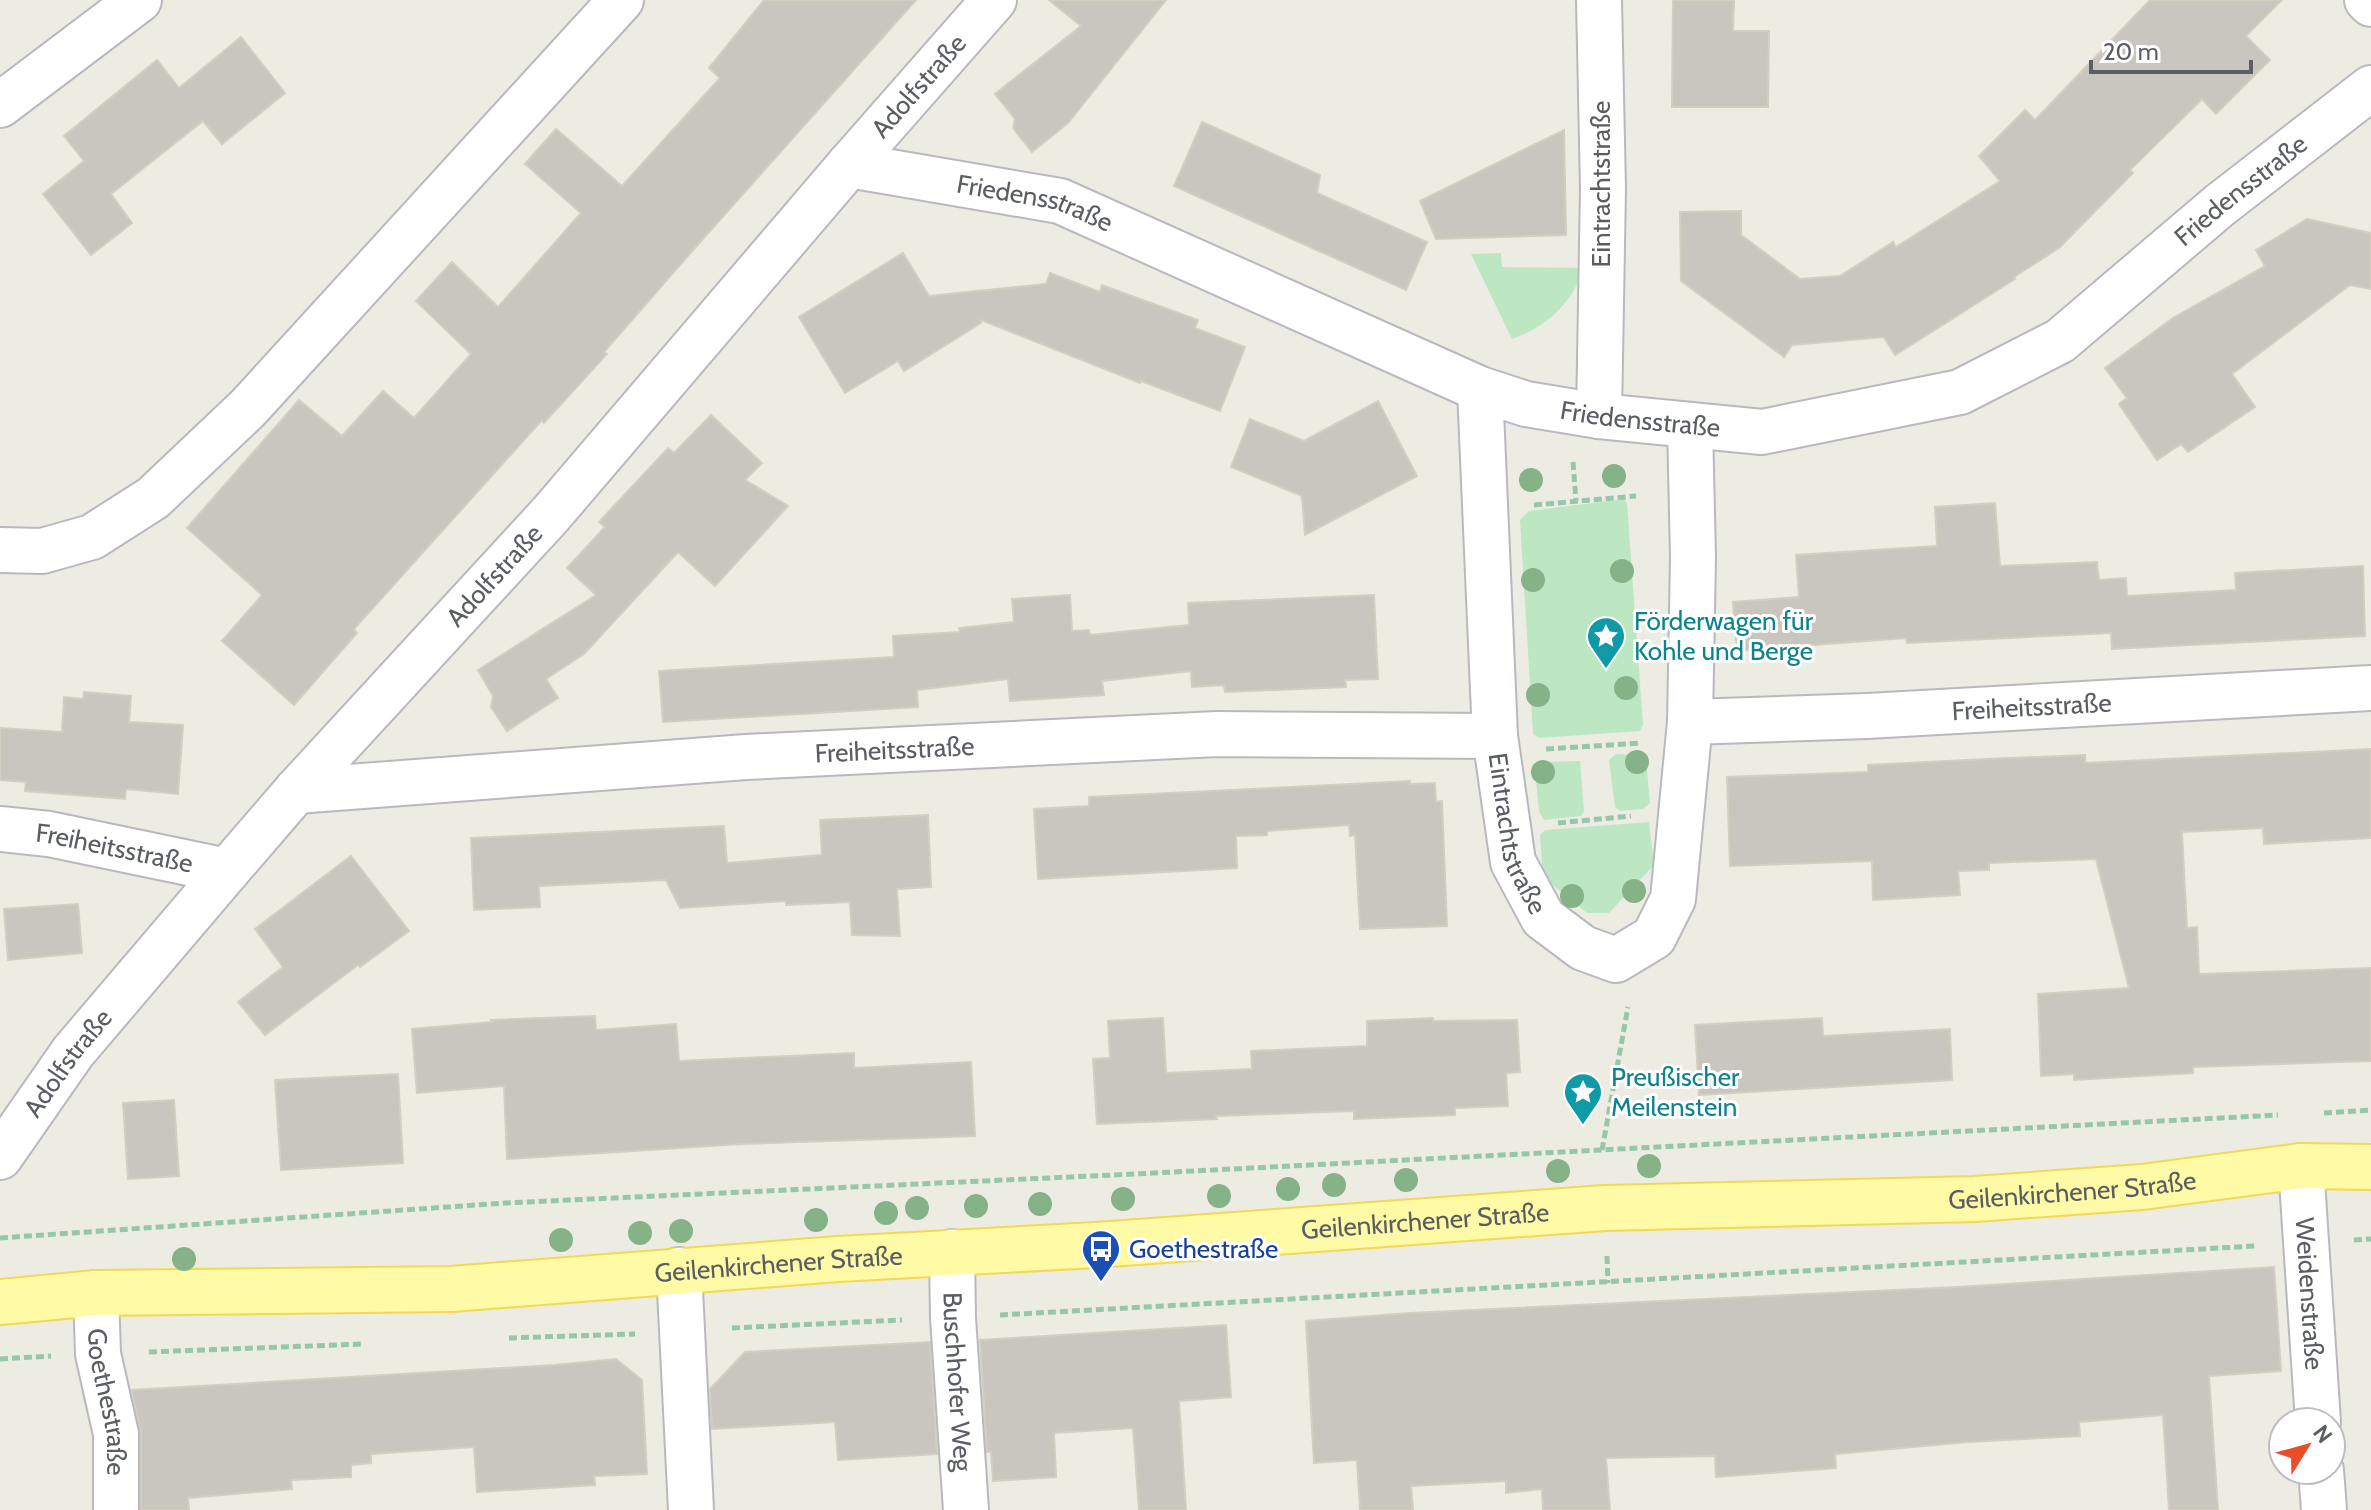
<svg xmlns="http://www.w3.org/2000/svg" width="2371" height="1510" viewBox="0 0 2371 1510" font-family="Cabin,sans-serif">
<style>
.green{fill:#bde6c2}
.building{fill:#c8c6bf;stroke:#d2cec0;stroke-width:2}
.lines{fill:none;stroke-linecap:round;stroke-linejoin:round}
.minor-casing{stroke:#b7b9bf;stroke-width:48}
.major-casing{stroke:#f3d855;stroke-width:48}
.path{stroke:#96c7aa;stroke-width:5;stroke-dasharray:8 4;stroke-linecap:butt}
.minor{stroke:#fff;stroke-width:44}
.major{stroke:#fffaa5;stroke-width:44}
.tree{fill:#86b288}
.labels{text-anchor:middle;stroke-width:6;stroke-linejoin:round;paint-order:stroke}
.street-label{font-size:26px;fill:#5a5d63;stroke:#fff}
.culture-label{font-size:26px;fill:#0d838f;stroke:#fff;text-anchor:start}
.transit-label{font-size:26px;fill:#164399;stroke:#fff;text-anchor:start}
</style>
<rect width="100%" height="100%" fill="#edece2"/>
<g class="green">
<path d="M1501,253L1502,267L1584,268C1572,303 1547,327 1512,339L1471,254Z"/>
<polygon points="1624,499 1627,503 1643,725 1640,731 1539,738 1533,734 1520,520 1529,511"/>
<polygon points="1616,754 1639,755 1646,760 1650,803 1643,809 1620,811 1615,807 1609,760"/>
<polygon points="1580,761 1584,811 1581,816 1544,820 1539,811 1535,770 1542,762"/>
<polygon points="1649,822 1654,865 1609,913 1587,913 1543,877 1540,835 1545,830"/>
</g>
<g class="building">
<polygon points="764,0 916,0 694,249 604,352 607,354 544,423 542,420 354,629 357,633 294,705 222,641 262,595 187,528 299,400 342,436 383,391 414,418 471,354 416,301 452,262 498,307 581,213 525,164 556,129 622,186 720,78 709,68"/>
<polygon points="1049,0 1166,0 1068,123 1032,152 1013,128 1015,119 995,94 1081,26"/>
<polygon points="1673,0 1734,0 1733,31 1769,31 1768,107 1672,107"/>
<polygon points="2150,0 2282,0 2246,36 2270,60 2216,114 2202,99 2130,170 2133,173 2059,248 2014,277 2015,279 1895,355 1884,337 1792,345 1784,357 1681,281 1680,212 1741,211 1741,235 1800,279 1840,276 1893,242 1896,247 2000,181 1979,156 2025,110 2035,120"/>
<polygon points="241,37 285,93 222,144 203,121 111,194 132,223 91,255 43,194 84,161 64,136 157,60 179,88"/>
<polygon points="1202,122 1320,175 1317,193 1427,242 1406,290 1174,186"/>
<polygon points="1564,130 1566,235 1436,239 1420,201"/>
<polygon points="2307,219 2371,233 2371,289 2350,285 2232,374 2255,407 2188,452 2181,444 2157,460 2119,404 2127,398 2105,368 2173,318 2265,266 2256,250"/>
<polygon points="903,253 929,296 1046,284 1050,273 1100,292 1102,285 1198,320 1195,328 1245,347 1220,411 1141,381 1140,383 981,320 981,323 904,371 898,361 845,393 799,317"/>
<polygon points="1378,401 1417,476 1305,535 1302,496 1231,467 1250,419 1304,441"/>
<polygon points="711,415 762,463 745,480 788,506 715,586 678,552 584,654 546,679 558,698 507,731 491,707 493,696 478,670 596,595 567,568 605,527 599,522 668,448 674,453"/>
<polygon points="1995,503 2000,566 2097,562 2099,580 2126,578 2127,596 2236,590 2235,573 2363,566 2365,636 2112,649 2111,633 1907,643 1906,638 1737,651 1733,602 1799,597 1796,555 1937,546 1935,507"/>
<polygon points="1070,595 1072,631 1089,630 1090,635 1189,625 1188,603 1374,595 1378,679 1345,680 1346,687 1225,692 1224,685 1192,687 1191,671 1102,681 1104,695 1010,701 1008,679 917,690 918,707 663,722 659,671 894,657 893,636 960,632 959,628 1014,622 1012,599"/>
<polygon points="84,692 131,696 129,722 183,725 178,794 126,789 125,799 25,791 26,782 0,780 0,728 62,732 64,697 83,699"/>
<polygon points="2371,749 2371,838 2264,844 2263,828 2182,832 2187,928 2197,927 2199,974 2371,968 2371,1061 2193,1067 2193,1073 2074,1080 2074,1074 2041,1076 2038,994 2129,988 2096,859 1989,863 1989,870 1958,871 1960,895 1873,900 1872,861 1730,866 1727,777 1868,772 1868,765 1986,759 2085,755 2085,763"/>
<polygon points="1410,781 1410,784 1435,783 1436,802 1442,801 1447,926 1360,929 1355,835 1350,836 1349,825 1267,831 1267,835 1236,836 1237,868 1038,879 1034,809 1089,806 1089,797"/>
<polygon points="928,815 931,887 897,889 900,936 852,935 850,902 786,905 786,901 680,908 666,880 539,886 540,907 474,910 471,838 724,826 727,863 822,855 820,820"/>
<polygon points="351,856 409,931 360,967 358,965 265,1035 238,1002 283,967 255,929"/>
<polygon points="78,904 82,953 8,960 4,909"/>
<polygon points="595,1016 596,1030 676,1024 679,1061 854,1053 854,1068 971,1062 975,1136 742,1144 507,1159 504,1086 417,1093 412,1029 492,1022 491,1020"/>
<polygon points="1163,1018 1166,1073 1252,1069 1251,1051 1367,1046 1367,1021 1433,1018 1433,1021 1517,1020 1520,1072 1506,1073 1508,1106 1455,1108 1455,1115 1354,1119 1354,1111 1216,1116 1217,1119 1097,1124 1093,1059 1110,1058 1108,1021"/>
<polygon points="1822,1018 1823,1036 1950,1029 1952,1080 1699,1095 1695,1025"/>
<polygon points="398,1074 403,1163 281,1170 275,1080"/>
<polygon points="174,1100 179,1176 128,1179 123,1103"/>
<polygon points="2274,1267 2281,1371 2209,1376 2218,1510 2169,1510 2163,1415 2079,1422 2080,1436 1968,1442 1835,1454 1836,1468 1716,1477 1715,1456 1606,1458 1610,1510 1543,1510 1542,1489 1506,1493 1506,1481 1411,1486 1413,1510 1360,1510 1357,1460 1314,1463 1306,1321 1410,1313 1958,1287"/>
<polygon points="1226,1325 1231,1397 1179,1401 1186,1510 1139,1510 1133,1428 1054,1433 1056,1477 993,1481 991,1451 987,1452 980,1340"/>
<polygon points="930,1342 937,1454 838,1460 835,1422 712,1429 710,1389 745,1352"/>
<polygon points="616,1359 642,1380 647,1474 594,1476 595,1485 477,1492 474,1447 371,1454 371,1463 351,1465 351,1477 291,1480 292,1489 188,1498 189,1510 141,1510 141,1434 132,1390 554,1365"/>
</g>
<g class="lines">
<defs>
<g id="minor">
<polyline points="2367,0 2371,4"/>
<polyline points="0,105 139,0"/>
<path id="s1" d="M849,165L1060,201L1480,389L1526,404L1599,416L1762,432L1960,392L2060,341L2220,205L2371,88"/>
<path id="s2" d="M1480,389L1495,736L1513,862L1543,918L1583,948L1616,960L1654,937L1673,899L1690,722L1693,557L1690,425"/>
<polyline points="1599,416 1603,189 1599,0"/>
<polyline points="0,550 42,551 92,537 153,498 248,408 621,0"/>
<path id="s3" d="M1690,722L1867,716L2371,688"/>
<path id="s4" d="M296,791L746,757L1217,734L1495,736"/>
<path id="s5" d="M0,829L49,834L227,871"/>
<path id="s6" d="M0,1157L73,1052L227,871L296,791L551,514L849,165L994,0"/>
<path id="s7" d="M2301,1166L2318,1422"/>
<path id="s8" d="M952,1252L953,1318L966,1510"/>
<polyline points="679,1270 691,1510"/>
<path id="s9" d="M96,1293L98,1354L116,1434V1510"/>
<polyline points="2321,1470 2324,1510"/>
</g>
<g id="major">
<path id="s10" d="M0,1302L96,1293L451,1289L838,1259L1096,1245L1605,1208L1975,1199L2142,1187L2301,1166L2371,1167"/>
</g>
</defs>
<use href="#minor" class="minor-casing"/>
<use href="#major" class="major-casing"/>
<g class="path">
<polyline points="1573,462 1576,501"/>
<polyline points="1534,505 1636,496"/>
<polyline points="1546,749 1640,743"/>
<polyline points="1558,823 1631,816"/>
<polyline points="2324,1113 2371,1110"/>
<polyline points="1602,1150 1628,1007"/>
<polyline points="0,1238 505,1203 1135,1174 2278,1115"/>
<polyline points="2354,1240 2371,1239"/>
<polyline points="1607,1256 1608,1283"/>
<polyline points="1000,1315 2256,1246"/>
<polyline points="732,1328 902,1320"/>
<polyline points="509,1338 635,1334"/>
<polyline points="149,1352 363,1344"/>
<polyline points="0,1359 51,1356"/>
</g>
<use href="#minor" class="minor"/>
<use href="#major" class="major"/>
</g>
<g class="tree">
<circle cx="1614" cy="476" r="12"/>
<circle cx="1531" cy="480" r="12"/>
<circle cx="1622" cy="571" r="12"/>
<circle cx="1533" cy="580" r="12"/>
<circle cx="1626" cy="688" r="12"/>
<circle cx="1538" cy="695" r="12"/>
<circle cx="1637" cy="762" r="12"/>
<circle cx="1543" cy="772" r="12"/>
<circle cx="1634" cy="891" r="12"/>
<circle cx="1572" cy="896" r="12"/>
<circle cx="1649" cy="1166" r="12"/>
<circle cx="1558" cy="1171" r="12"/>
<circle cx="1406" cy="1180" r="12"/>
<circle cx="1334" cy="1185" r="12"/>
<circle cx="1288" cy="1189" r="12"/>
<circle cx="1219" cy="1196" r="12"/>
<circle cx="1123" cy="1199" r="12"/>
<circle cx="1040" cy="1204" r="12"/>
<circle cx="976" cy="1206" r="12"/>
<circle cx="917" cy="1208" r="12"/>
<circle cx="886" cy="1213" r="12"/>
<circle cx="816" cy="1220" r="12"/>
<circle cx="681" cy="1231" r="12"/>
<circle cx="640" cy="1233" r="12"/>
<circle cx="561" cy="1240" r="12"/>
<circle cx="184" cy="1259" r="12"/>
</g>
<defs>
<symbol id="sight-pin" viewBox="-11 -11 22 30"><path d="M0 17L-7.5 6A9.5 9.5 0 1 1 7.5 6Z" fill="#0f9aa8" stroke="#fff"/><path d="M0-6L1.8-2.2L6-1.7L2.9 1.2L3.7 5.4L0 3.3L-3.7 5.4L-2.9 1.2L-6-1.7L-1.8-2.2Z" fill="#fff"/></symbol>
<symbol id="bus-pin" viewBox="-11 -11 22 30"><path d="M0 17L-7.5 6A9.5 9.5 0 1 1 7.5 6Z" fill="#1a4fb4" stroke="#fff"/><path d="M-5-6H5V4H4V6H2V4H-2V6H-4V4H-5ZM-3.5-4V0h7V-4ZM-3.5 1.2v1.5H-2V1.2ZM2 1.2v1.5H3.5V1.2Z" fill="#fff"/></symbol>
</defs>
<g fill-rule="evenodd">
<use href="#sight-pin" x="1584" y="614" width="44" height="60"/>
<use href="#sight-pin" x="1561" y="1070" width="44" height="60"/>
<use href="#bus-pin" x="1079" y="1227" width="44" height="60"/>
</g>
<g class="labels">
<g class="street-label">
<text dy="9" stroke="none"><textPath href="#s6" startOffset="1412">Adolfstraße</textPath></text>
<text transform="translate(1601 184) rotate(-90)" y="9">Eintrachtstraße</text>
<text dy="9" stroke="none"><textPath href="#s1" startOffset="1510">Friedensstraße</textPath></text>
<text dy="9" stroke="none"><textPath href="#s1" startOffset="190">Friedensstraße</textPath></text>
<text dy="9" stroke="none"><textPath href="#s1" startOffset="838">Friedensstraße</textPath></text>
<text dy="9" stroke="none"><textPath href="#s6" startOffset="764">Adolfstraße</textPath></text>
<text dy="9" stroke="none"><textPath href="#s3" startOffset="342">Freiheitsstraße</textPath></text>
<text dy="9" stroke="none"><textPath href="#s4" startOffset="600">Freiheitsstraße</textPath></text>
<text dy="9" stroke="none"><textPath href="#s2" startOffset="448">Eintrachtstraße</textPath></text>
<text dy="9" stroke="none"><textPath href="#s5" startOffset="116">Freiheitsstraße</textPath></text>
<text dy="9" stroke="none"><textPath href="#s6" startOffset="116">Adolfstraße</textPath></text>
<text dy="9" stroke="none"><textPath href="#s10" startOffset="2076">Geilenkirchener Straße</textPath></text>
<text dy="9" stroke="none"><textPath href="#s10" startOffset="1428">Geilenkirchener Straße</textPath></text>
<text dy="9" stroke="none"><textPath href="#s10" startOffset="780">Geilenkirchener Straße</textPath></text>
<text dy="9" stroke="none"><textPath href="#s7" startOffset="128">Weidenstraße</textPath></text>
<text dy="9" stroke="none"><textPath href="#s8" startOffset="130">Buschhofer Weg</textPath></text>
<text dy="9" stroke="none"><textPath href="#s9" startOffset="110">Goethestraße</textPath></text>
</g>
<g class="culture-label">
<text x="1634" y="630">Förderwagen für<tspan x="1634" dy="30">Kohle und Berge</tspan></text>
<text x="1611" y="1086">Preußischer<tspan x="1611" dy="30">Meilenstein</tspan></text>
</g>
<g class="transit-label">
<text x="1129" y="1258">Goethestraße</text>
</g>
</g>
<g transform="translate(2307 1446) rotate(53)"><circle r="38" fill="#ffffff" stroke="#bdbec1" stroke-width="2"/>
<path d="M0-6L14 30L0 20L-14 30Z" fill="#ec4d29"/>
<text y="-12" font-size="22" font-weight="bold" text-anchor="middle" fill="#5a5d63">N</text>
</g>
<path d="M2091 60v12h160v-12" fill="none" stroke="#5a5d63" stroke-width="4"/>
<text x="2103" y="60" font-size="24" fill="#5a5d63" stroke="#ffffff" stroke-width="6" paint-order="stroke">20 m</text>
</svg>
